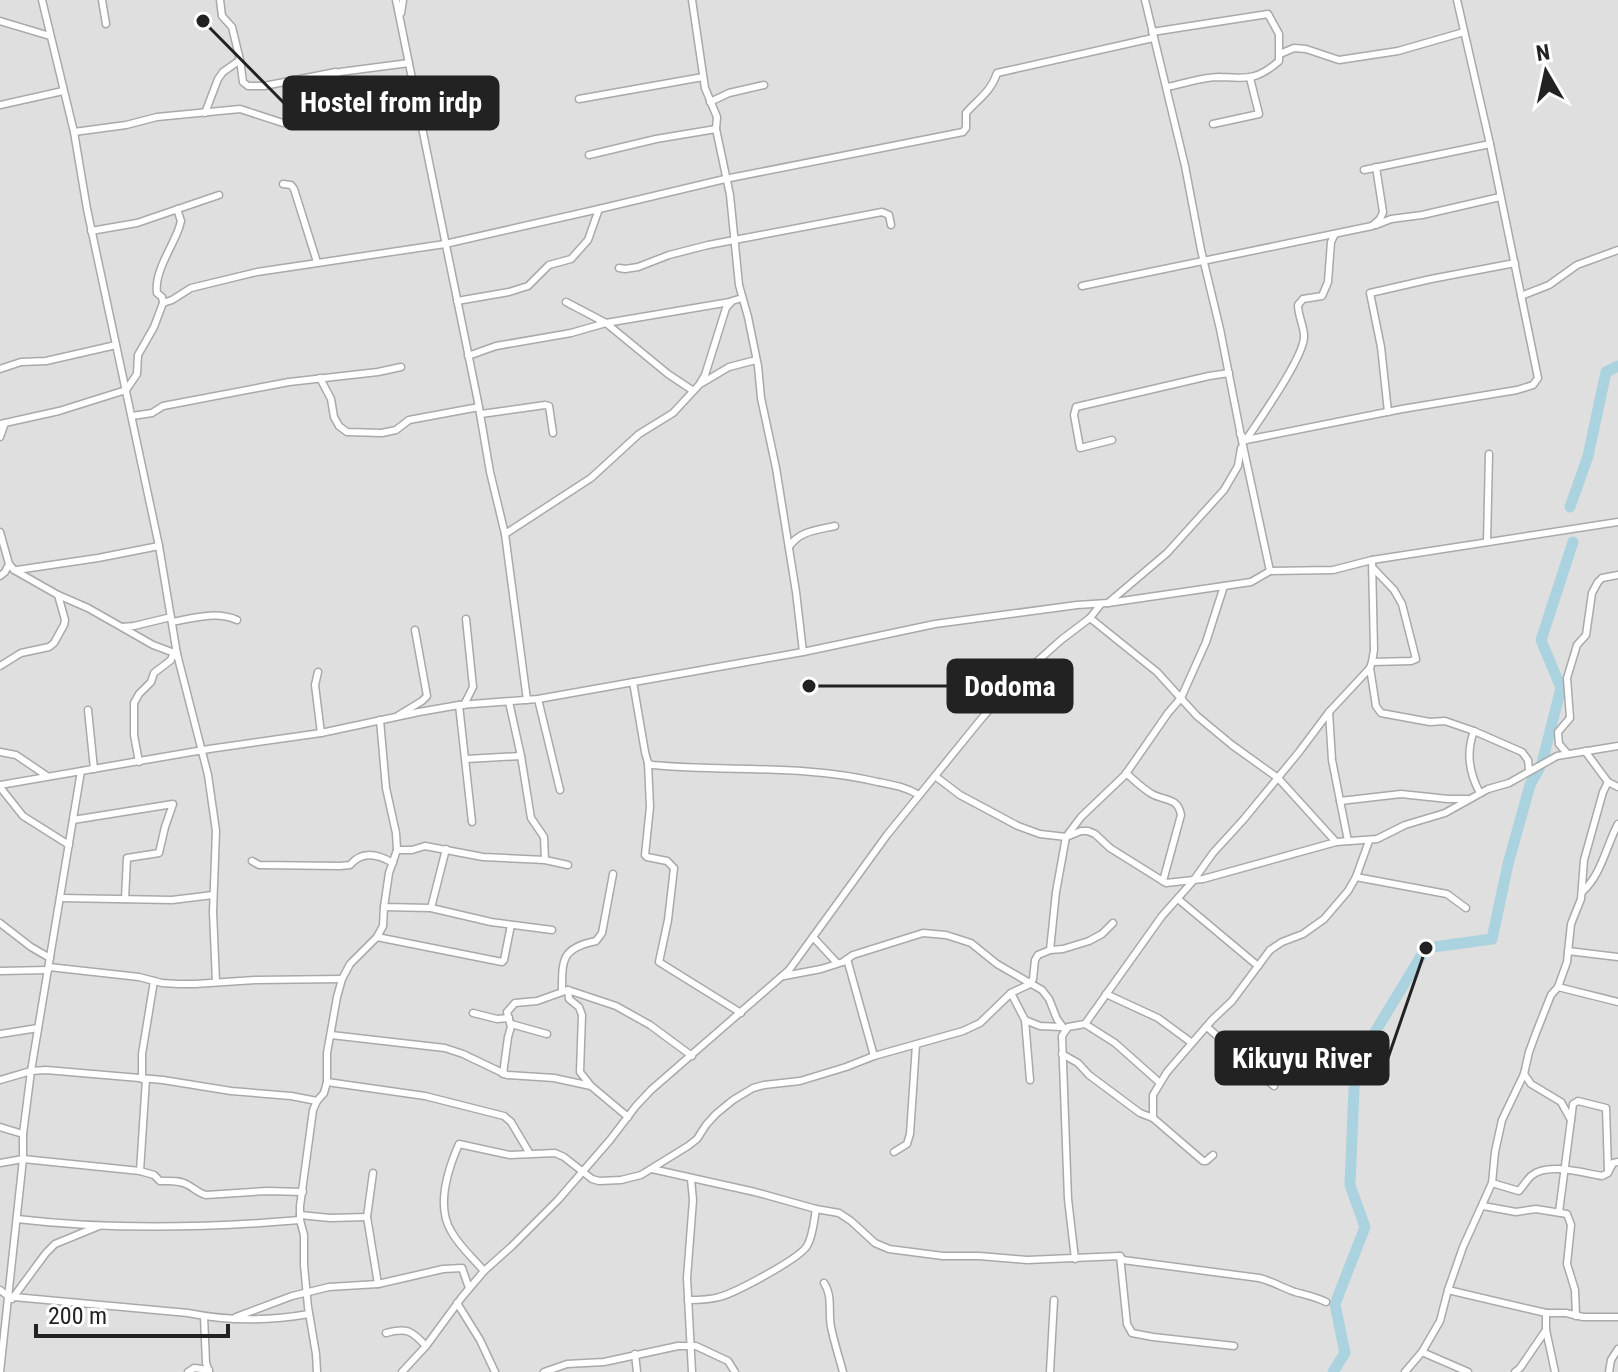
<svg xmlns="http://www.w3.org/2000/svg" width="1618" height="1372" viewBox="0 0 1618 1372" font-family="'Roboto Condensed',sans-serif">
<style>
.residential{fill:#e0dfdf}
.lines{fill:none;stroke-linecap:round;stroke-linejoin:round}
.river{stroke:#aad3df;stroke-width:11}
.minor-casing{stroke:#a9a9a9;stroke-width:9}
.minor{stroke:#fff;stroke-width:6}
.leader{fill:none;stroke:#222;stroke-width:3}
.callout-dot{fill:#222;stroke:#fff;stroke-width:3}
.callout{fill:#222;stroke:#222;stroke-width:3}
.callout-label{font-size:28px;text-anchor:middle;font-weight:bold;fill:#fff}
</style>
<rect width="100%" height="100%" fill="#f2efe9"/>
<rect class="residential" x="0" y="0" width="1618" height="1372"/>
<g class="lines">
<g class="river">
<polyline points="1570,507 1588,456 1606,372 1618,366"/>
<polyline points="1333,1372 1345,1353 1335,1304 1365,1227 1350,1185 1355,1065 1426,948 1492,939 1508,864 1530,785 1542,763 1561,688 1541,640 1573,542"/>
</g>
<defs>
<g id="minor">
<polyline points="42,0 74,132 87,209 159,546 177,654 208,775 216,831 213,912 216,982"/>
<polyline points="102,0 106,24"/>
<polyline points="396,0 478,402 490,472 505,534 527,700"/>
<polyline points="692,0 705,88 717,117 716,129 730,195 739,285 748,317 758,366 761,398 776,468 796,592 803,652"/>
<polyline points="1145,0 1185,166 1201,250 1220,329 1242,441 1270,571"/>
<polyline points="401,13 403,0"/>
<polyline points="0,21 50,36"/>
<path d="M1152,32L1268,14L1279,34V61C1256,81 1247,78 1219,77C1202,77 1183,84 1167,87"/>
<polyline points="1280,54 1294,48 1306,49 1339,60 1398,51 1464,32"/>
<polyline points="240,60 243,82 248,86 264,86 336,72"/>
<polyline points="579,99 703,77"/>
<polyline points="710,102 729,93 764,85"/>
<polyline points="0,105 63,91"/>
<polyline points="205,113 218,79 223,72 240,60 232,27 222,16 220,0"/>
<polyline points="1213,124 1259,114 1250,78"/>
<polyline points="74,132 126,125 157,117 240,109 283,123 310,115 330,78 340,72 409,63"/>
<polyline points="589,155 656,139 716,129"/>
<polyline points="1364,170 1490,144"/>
<polyline points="283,184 291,185 294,189 317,262"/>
<polyline points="1376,225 1391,219 1422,215 1500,197"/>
<polyline points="91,231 137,223 219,195"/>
<polyline points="619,268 625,269 638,267 669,255 708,245 882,212 889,215 891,225"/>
<polyline points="1082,286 1372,226 1380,219 1383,212 1376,167"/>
<polyline points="1521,296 1549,285 1577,265 1618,250"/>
<path d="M457,301L509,292L528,286L549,265L571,259L588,240L599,209L725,179L963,132L966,128V113C978,99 991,92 997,73L1153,38"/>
<polyline points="566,302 606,323 668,374 692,390"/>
<polyline points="163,303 172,300 191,288 257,272 445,244 599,209"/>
<polyline points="468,356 496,346 571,333 606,323 730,302"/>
<polyline points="0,369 21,362 46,361 116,345"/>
<polyline points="320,378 331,399 334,417 339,426 347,432 382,433 396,430 409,420 479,407"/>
<polyline points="702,383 729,367 756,360"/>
<polyline points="1388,412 1381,347 1370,293 1431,279 1515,263"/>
<polyline points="481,414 545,405 549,406 553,433"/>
<polyline points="132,416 152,413 163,406 289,382 378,372 401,367"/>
<path d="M0,424L59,411L126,390L137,374L138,355L154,327L163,303L162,297L157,293C154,272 172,248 179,228L181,221L177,209"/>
<polyline points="1240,434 1246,440 1402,409 1517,390 1533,385 1538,378 1490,144 1457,0"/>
<polyline points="0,437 5,423"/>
<polyline points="1112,440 1080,448 1074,415 1076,407 1209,376 1229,373"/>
<path d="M1246,440C1259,420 1305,356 1304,336C1304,326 1298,316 1298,305L1303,299L1322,296L1328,282L1331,242L1335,234"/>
<polyline points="0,532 9,564 14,570 58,595 88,608 153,645 177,654"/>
<polyline points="505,534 591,478 639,434 673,413 699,385 705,375 726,308 732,301 742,298"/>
<polyline points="1487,542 1489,454"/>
<path d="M789,547C799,531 817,530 835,526"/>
<polyline points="17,570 98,558 159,546"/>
<polyline points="0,576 5,572 9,564"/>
<polyline points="1108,603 1167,553 1224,490 1238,466 1241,448"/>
<polyline points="1090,618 1157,672 1197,716 1232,745 1278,778 1336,842"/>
<path d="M172,622C194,618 216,611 237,620"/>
<polyline points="122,627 134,626 171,617"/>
<polyline points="1372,662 1411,661 1416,659 1402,604 1394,590 1373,568"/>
<polyline points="0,666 21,653 49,647 54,643 64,625 65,620 58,595"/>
<polyline points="1370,668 1376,706 1381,713 1430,722 1445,721 1474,731 1522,752 1528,760 1529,770"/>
<polyline points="318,672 315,685 321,733"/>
<path d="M633,682L645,752L648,763L652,765C728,772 804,764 878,782C893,785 906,787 919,795"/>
<polyline points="538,699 560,790"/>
<polyline points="509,702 521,756 531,818 544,837 545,860"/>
<polyline points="459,705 472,822"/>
<polyline points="464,705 473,687 466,619"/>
<polyline points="88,710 94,769"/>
<polyline points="1329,712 1332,760 1348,841"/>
<polyline points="399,715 422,701 427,696 415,630"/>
<polyline points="380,720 386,788 396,833 397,850 389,873 384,907 431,908 491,922 552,930"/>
<path d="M1474,731C1466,752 1469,773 1480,793"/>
<polyline points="1585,751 1608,782 1618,787"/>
<polyline points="0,752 16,755 47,776"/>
<polyline points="1566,752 1559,744 1558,732 1570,718 1567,678 1577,645 1586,635 1592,593 1598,582 1602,578 1618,575"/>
<polyline points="466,759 521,756"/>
<polyline points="139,762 134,735 134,703 139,694 151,682 154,673 171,660 174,652"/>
<polyline points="648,763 650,807 645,855 647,857 667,861 674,868 668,920 659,962 741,1013"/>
<path d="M1126,773C1134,780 1143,789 1152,794C1164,801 1178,797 1181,815L1163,881"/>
<polyline points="935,776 960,795 1018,826 1040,834 1066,837 1081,831 1088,831 1095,834 1110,848 1166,883 1203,879 1336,842 1377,839 1405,825 1445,813 1488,789 1509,783 1557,756 1618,746"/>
<polyline points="0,785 209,749 321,733 419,712 459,705 538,699 803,652 935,624 1077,605 1108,603 1251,582 1270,571 1333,570 1372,560 1618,522"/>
<polyline points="0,787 23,816 69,845"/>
<polyline points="1340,801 1401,794 1448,799 1467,799"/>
<polyline points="73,820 173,804 165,827 159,853 127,858 125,899"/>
<polyline points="397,850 412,850 425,846 483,857 545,860 568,865"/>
<path d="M252,861L259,865L340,866L350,865C362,850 378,854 393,863"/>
<polyline points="1356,877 1447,894 1466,908"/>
<path d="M1582,892C1602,874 1606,846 1618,824"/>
<polyline points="60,898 172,900 213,895"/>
<polyline points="1178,899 1258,966"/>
<polyline points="431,908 446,849"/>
<polyline points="0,923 31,947 50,958"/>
<polyline points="377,937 502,962 504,960 511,925"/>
<polyline points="813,937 837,963"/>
<polyline points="1050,950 1056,892 1066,837 1081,817 1125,775 1168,713 1181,698 1206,642 1224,586"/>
<polyline points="1568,951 1618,957"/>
<polyline points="847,959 874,1056"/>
<polyline points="49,967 139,977 162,983 178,984 195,984 255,980 342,979"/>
<polyline points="0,971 48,970"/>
<polyline points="784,976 821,969 843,962 853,955 923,933 946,935 971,943 997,964 1042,990 1049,999 1057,1019 1065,1030"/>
<polyline points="1558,987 1618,1002"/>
<path d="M562,990C562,959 562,948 596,941L602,933L613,874"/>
<polyline points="568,990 569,999 579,1007 582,1015 580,1072 591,1086 628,1117"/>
<polyline points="1011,993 1025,1020 1030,1080"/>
<polyline points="1106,994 1158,1018 1192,1043"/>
<polyline points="473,1013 497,1019 509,1018"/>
<polyline points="1025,1020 1040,1026 1061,1027"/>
<polyline points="511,1024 547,1034"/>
<polyline points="1085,1024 1115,1043 1160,1083"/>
<polyline points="1207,1027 1274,1086"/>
<polyline points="0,1034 38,1028"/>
<polyline points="331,1035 445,1048 463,1054 507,1075 554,1078 591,1086"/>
<polyline points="1062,1054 1078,1063 1089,1075 1140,1113 1153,1118 1203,1161 1206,1161 1213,1155"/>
<polyline points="503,1074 508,1037 511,1027 507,1012 515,1003 537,1001 568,990 616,1006 650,1025 692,1056"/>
<polyline points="1524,1074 1531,1084 1561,1102 1571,1120 1559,1212"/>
<polyline points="142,1079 142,1054 154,981"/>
<polyline points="0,1080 31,1071 46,1070 163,1080 231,1091 291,1096 317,1101"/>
<polyline points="327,1082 425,1096 504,1116 511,1122 530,1154"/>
<polyline points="1153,1118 1153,1095 1167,1072 1212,1020 1232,1001 1270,950 1282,942 1303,934 1324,919 1348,891 1356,877 1369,841"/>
<polyline points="1571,1120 1573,1104 1578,1101 1606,1108 1608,1170"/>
<polyline points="0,1127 23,1134"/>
<polyline points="894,1152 907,1144 910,1134 916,1045"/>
<path d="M0,1163L23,1159L140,1171L154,1175L160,1181C169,1181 180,1180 188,1185C195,1189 199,1193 206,1195L267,1191L303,1192"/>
<path d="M652,1169L755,1192L816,1209L839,1213L851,1221L875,1243L889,1249L943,1256H979L1027,1260L1120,1256L1123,1260L1259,1278C1272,1281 1283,1288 1295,1292C1306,1295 1316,1297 1326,1302"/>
<polyline points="140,1171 146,1079"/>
<polyline points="373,1173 367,1217 378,1284"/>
<polyline points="691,1179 693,1200 687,1278 692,1372"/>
<path d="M1492,1183L1519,1191C1523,1186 1527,1180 1531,1176C1547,1162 1583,1173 1602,1176L1608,1173L1613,1163L1618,1162"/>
<polyline points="1483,1206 1516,1212 1536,1209 1567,1214 1571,1225 1567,1264 1575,1290 1576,1316"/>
<polyline points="300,1215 330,1218 367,1217"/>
<path d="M17,1219C110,1230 207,1228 300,1220"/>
<polyline points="1120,1256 1127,1324 1132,1333 1153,1337 1234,1346"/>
<polyline points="1075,1259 1068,1199 1062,1036 1068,1027 1085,1024 1162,916 1193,881 1213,853 1244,819 1299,752 1329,712 1370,668 1372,662 1374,650 1372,560"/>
<path d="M484,1271C473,1258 459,1246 451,1231C436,1206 448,1169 459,1144L510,1155L555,1153L564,1157L592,1179L599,1181L621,1180L641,1175L688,1146L697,1139L706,1125L716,1114L733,1100L753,1088L764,1085L800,1081L846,1067L874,1056L963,1031L980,1023L1011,993L1030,984L1033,979L1035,960L1038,955L1050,950L1063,949L1089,941L1102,934L1113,923"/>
<path d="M824,1283C833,1296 828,1312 831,1327C834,1342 839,1357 843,1372"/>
<path d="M0,1290L8,1296L14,1297L188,1313C227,1321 269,1321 309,1314"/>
<polyline points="1448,1290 1546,1313 1566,1313 1583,1317 1618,1317"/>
<polyline points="12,1299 46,1253 55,1244 99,1226"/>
<path d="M688,1300C699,1300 709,1300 719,1297C735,1293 799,1259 807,1246C813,1236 814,1221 816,1209"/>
<polyline points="457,1303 480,1340 495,1372"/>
<polyline points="1546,1313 1546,1330 1555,1372"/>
<polyline points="204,1316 206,1363 209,1372"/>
<polyline points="236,1317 292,1296 329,1287 378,1284 443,1269 462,1268 469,1288"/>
<path d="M386,1333C407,1327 412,1331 426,1346"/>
<polyline points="1422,1352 1468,1372"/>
<polyline points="635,1354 637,1372"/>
<polyline points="0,1372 23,1159 23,1134 31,1071 81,771"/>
<polyline points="188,1372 194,1368 209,1370"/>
<polyline points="317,1372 316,1354 308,1307 304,1265 304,1235 300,1220 300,1206 313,1110 317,1101 324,1093 327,1082 327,1053 337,997 342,979 350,964 377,937 383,926 384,907"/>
<polyline points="402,1372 426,1346 462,1297 484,1271 512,1246 558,1200 610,1140 636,1106 651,1090 789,970 887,835 982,718 1012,684 1061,640 1090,618 1101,604"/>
<polyline points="544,1372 567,1364 604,1362 678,1346 696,1346 728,1361 735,1372"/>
<polyline points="1050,1372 1054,1300"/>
<polyline points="1405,1372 1422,1352 1440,1321 1448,1290 1463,1247 1492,1183 1495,1152 1502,1120 1524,1074 1529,1052 1536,1033 1551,995 1558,987 1567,962 1571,924 1581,899 1584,860 1603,792 1608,782"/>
<polyline points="1515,1372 1520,1368 1546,1330"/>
<polyline points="1609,1372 1611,1360 1618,1349"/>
</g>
</defs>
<use href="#minor" class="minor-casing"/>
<use href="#minor" class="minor"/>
</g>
<path class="leader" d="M203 21L284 103M809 686L948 686M1426 948L1388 1058"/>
<g class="callout-dot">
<circle cx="203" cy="21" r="8"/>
<circle cx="809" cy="686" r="8"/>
<circle cx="1426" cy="948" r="8"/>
</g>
<g class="callout">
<rect x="284" y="77" width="214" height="52" rx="8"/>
<rect x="948" y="660" width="124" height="52" rx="8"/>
<rect x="1216" y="1032" width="172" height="52" rx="8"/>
</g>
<g class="callout-label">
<text x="391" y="112">Hostel from irdp</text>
<text x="1010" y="696">Dodoma</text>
<text x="1302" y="1068">Kikuyu River</text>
</g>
<g transform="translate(1546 72) rotate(351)" stroke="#ffffff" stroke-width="6" paint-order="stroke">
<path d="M0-6L14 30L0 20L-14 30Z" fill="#222222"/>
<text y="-12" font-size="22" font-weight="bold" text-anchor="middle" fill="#222222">N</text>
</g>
<path d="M36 1324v12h192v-12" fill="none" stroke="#222222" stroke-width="4"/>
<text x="48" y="1324" font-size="24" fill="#222222" stroke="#ffffff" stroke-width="6" paint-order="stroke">200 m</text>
</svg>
